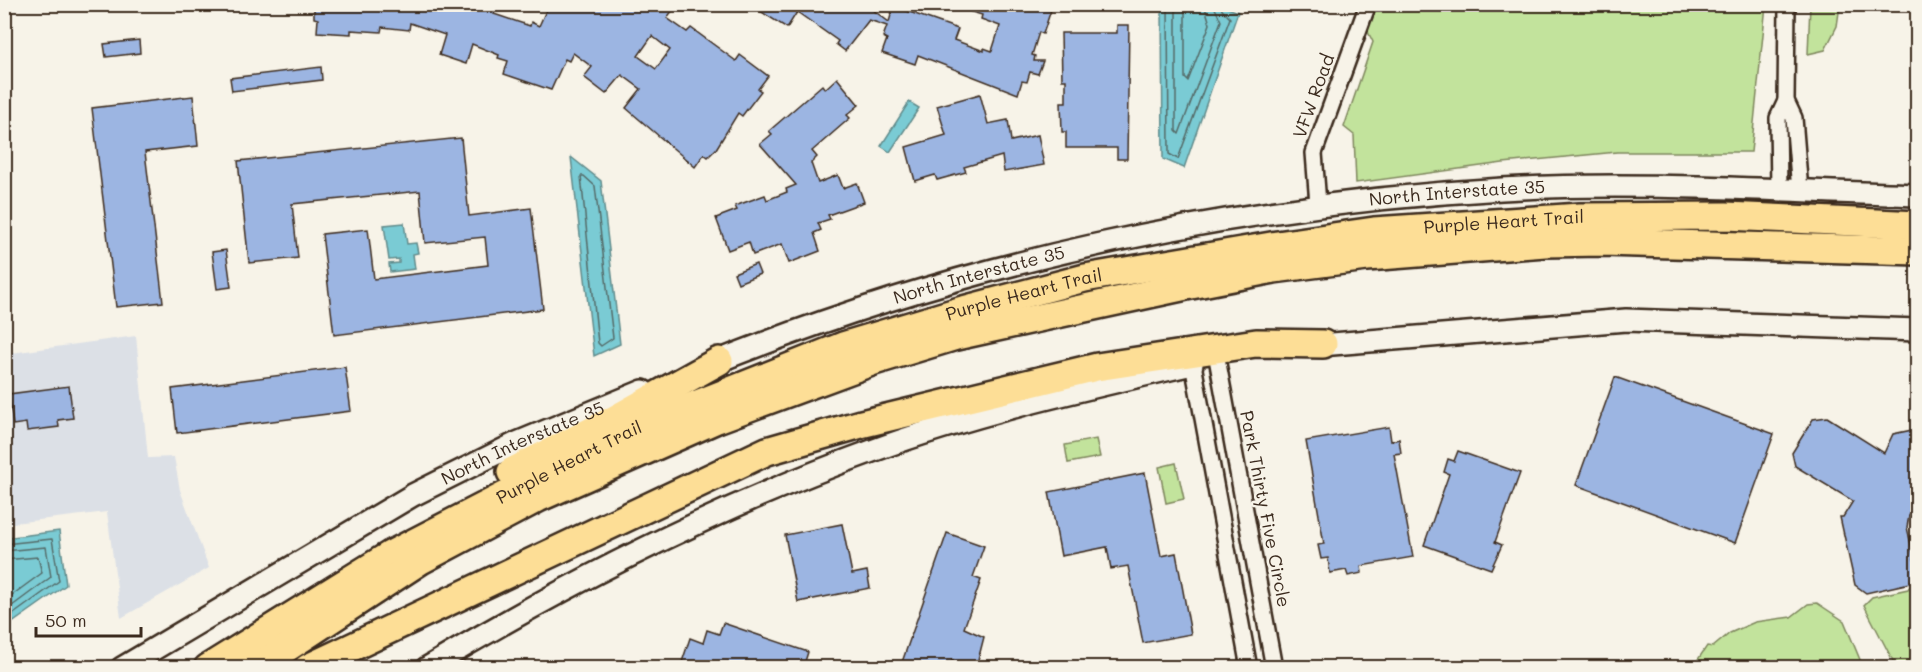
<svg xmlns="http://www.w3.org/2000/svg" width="1922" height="672" viewBox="0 0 1922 672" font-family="Mali,sans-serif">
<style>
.built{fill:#dce0e6}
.green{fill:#c2e39c;stroke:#7e865d;stroke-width:1.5}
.water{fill:#7acbd4;stroke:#618b8b;stroke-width:1.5}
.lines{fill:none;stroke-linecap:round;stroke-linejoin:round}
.shore{stroke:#546a67;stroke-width:1.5}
.building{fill:#9cb5e2;stroke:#3b2a1e;stroke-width:1.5;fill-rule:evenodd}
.street-casing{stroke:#3b2a1e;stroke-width:20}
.secondary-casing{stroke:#3b2a1e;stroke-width:26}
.highway-casing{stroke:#3b2a1e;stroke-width:32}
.street{stroke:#f7f3e8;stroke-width:15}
.secondary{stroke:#f7f3e8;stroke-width:21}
.highway{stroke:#fdde96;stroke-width:27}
.labels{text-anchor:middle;stroke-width:5;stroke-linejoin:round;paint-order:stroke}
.street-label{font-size:18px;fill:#3b2a1e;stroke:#f7f3e8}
</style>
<rect width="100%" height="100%" fill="#f7f3e8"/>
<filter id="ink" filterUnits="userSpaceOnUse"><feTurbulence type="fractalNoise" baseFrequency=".0167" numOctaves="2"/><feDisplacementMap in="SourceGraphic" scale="12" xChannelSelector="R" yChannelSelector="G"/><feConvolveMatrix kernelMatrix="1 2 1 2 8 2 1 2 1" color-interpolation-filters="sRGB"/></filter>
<g filter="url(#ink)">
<polygon class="built" points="136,336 148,458 174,457 180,490 209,568 121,618 107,512 5,524 4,354"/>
<g class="green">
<polygon points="1376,5 1766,5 1751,152 1617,152 1503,163 1356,183 1354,135 1344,127 1373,42 1367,30"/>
<polygon points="1810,5 1840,5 1837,26 1825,50 1808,54"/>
<polygon points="1096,439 1100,457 1068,463 1065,445"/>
<polygon points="1176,463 1184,499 1166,503 1159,467"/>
<polygon points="1917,577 1917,654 1903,665 1893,661 1864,605 1872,597 1908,589"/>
<polygon points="1817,603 1844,621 1863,667 1670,667 1677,663 1695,664 1707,646 1713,647 1730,633 1755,622 1791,617 1808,604"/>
</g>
<g class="water">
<polygon points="1162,5 1221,5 1238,12 1184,168 1163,159"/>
<polygon points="909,102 919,108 890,152 881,146"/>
<polygon points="571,157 601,181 620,344 594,356"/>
<polygon points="404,223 407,244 416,243 418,253 413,254 415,269 390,272 389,264 399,263 399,259 389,260 384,225"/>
<polygon points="59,531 66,585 5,628 5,538"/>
</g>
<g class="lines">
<g class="shore">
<polyline points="1168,4 1169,154 1178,159 1230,18 1222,10 1221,4"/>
<polyline points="1176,4 1176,131 1179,134 1221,21 1213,4"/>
<polyline points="1185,4 1185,78 1188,81 1210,24 1204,4"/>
<polygon points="581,176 584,176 595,186 613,338 601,346 598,343"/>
<polyline points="4,544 52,539 59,581 4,621"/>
<polyline points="4,551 46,547 51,577 4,612"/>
<polyline points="4,560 38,557 42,573 4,601"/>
</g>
</g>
<g class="building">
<path d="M314,4H490L497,7L494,14L530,26L531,22L539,26L549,4H677L667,18L687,32L691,28L736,61L740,55L768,76L758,89L761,91L742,116L738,113L716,149L708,157L704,154L695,167L626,108L641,89L622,75L606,94L584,77L592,67L573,53L569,61L565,59L551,90L504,74L508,61L498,58L499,55L472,44L466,64L439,55L445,35L410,23L409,30L382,27L381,32L351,30V34L317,32L318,19L314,18ZM652,36L670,50L656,69L638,56Z"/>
<polygon points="749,4 865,4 889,22 893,8 898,8 958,29 954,40 984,51 984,48 992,51 1000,26 981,19 982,15 955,7 956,4 1044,4 1052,7 1043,34 1039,32 1032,55 1035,56 1034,61 1043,61 1038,74 1030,72 1027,82 1022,81 1018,94 918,55 915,64 882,53 887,39 883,37 887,26 869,20 845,51 836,44 838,41 797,12 787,28"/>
<polygon points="1117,25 1129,25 1127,159 1117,159 1117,148 1066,148 1066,132 1062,132 1061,102 1066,102 1066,80 1062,80 1061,33 1117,33"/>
<polygon points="139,40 140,53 106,57 104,44"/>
<polygon points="321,67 322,80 232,91 230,78"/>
<polygon points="837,78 859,105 847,115 850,118 812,151 817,157 811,163 818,183 838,175 843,188 857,183 864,202 828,215 830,219 818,223 821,230 814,233 820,251 789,263 782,244 753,255 749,242 728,250 716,218 737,210 735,206 765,195 767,200 787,192 786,189 796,185 760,144 772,134 769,131 822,85 825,89"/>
<polygon points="980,94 988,124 1008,120 1011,141 1038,135 1044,165 1004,172 1002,156 964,167 966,172 937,180 935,175 915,181 906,147 946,135 937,106"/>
<polygon points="193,96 198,146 145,152 163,302 116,307 92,108"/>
<polygon points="461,138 469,216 531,208 543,309 334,335 322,234 368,229 374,279 488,265 485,237 425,243 420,191 292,204 298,258 249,263 238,161"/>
<polygon points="226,250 231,287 217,289 212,252"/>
<polygon points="756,264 760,274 738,283 734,273"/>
<polygon points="345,367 351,411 177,433 172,389"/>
<polygon points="1615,377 1774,434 1735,543 1576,485"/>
<polygon points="69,386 73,418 58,420 59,427 27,431 26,423 13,425 9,394"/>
<polygon points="1827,417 1884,453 1893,434 1917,429 1917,502 1909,516 1907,527 1917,571 1910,583 1866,593 1855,585 1840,517 1843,517 1853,501 1795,466 1792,453 1813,419"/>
<polygon points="1389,427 1391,441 1399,439 1401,453 1394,454 1413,557 1361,566 1362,573 1348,576 1346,570 1330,573 1328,558 1321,559 1318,545 1324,544 1306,441"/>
<polygon points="1458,451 1520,473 1495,542 1502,545 1491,569 1424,545 1449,474 1444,472 1448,459 1454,461"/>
<polygon points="1145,473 1161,556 1176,553 1191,634 1143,643 1128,566 1111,569 1107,547 1061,556 1049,492"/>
<polygon points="842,524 852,574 867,571 870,588 798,602 785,535"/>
<polygon points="947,533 984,546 973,577 981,580 964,628 984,637 976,668 952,660 949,668 900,668"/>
<polygon points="723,623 808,652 803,668 680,668 690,638 703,643 707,630 719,634"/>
</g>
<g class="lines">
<defs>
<g id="street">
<polyline points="1787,4 1786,101 1794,118 1800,191"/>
<polyline points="1779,191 1778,118 1786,101"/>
<polyline points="1318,204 1314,153 1368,4"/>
<polyline points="1217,358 1274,668"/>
<polyline points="1193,364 1249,668"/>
</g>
<g id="secondary">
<polyline points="1308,346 1626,320 1918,330"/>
<path id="s1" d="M706,366C959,263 1229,205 1502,189C1638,181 1781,191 1918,195"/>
<path id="s2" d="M122,668L413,495L517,443L643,391"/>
<path d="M427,668C568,583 717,507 872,451C976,413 1084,389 1192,364"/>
</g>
<g id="highway">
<polyline points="511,472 613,420 719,361"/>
<path id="s3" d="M208,668L390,555L632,430L843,346L963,310L1085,278L1277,245L1374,231L1580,217L1726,216L1918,225"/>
<polyline points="256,668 421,560 538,498 717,419 874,361 956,336 1186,286 1274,269 1367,257 1545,243 1602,242 1918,251"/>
<polyline points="308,668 767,451 861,424 1097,367 1256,343 1323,344"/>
</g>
</defs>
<use href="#street" class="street-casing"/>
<use href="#secondary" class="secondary-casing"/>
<use href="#highway" class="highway-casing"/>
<use href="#street" class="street"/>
<use href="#secondary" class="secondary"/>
<use href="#highway" class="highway"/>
</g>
</g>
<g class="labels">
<g class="street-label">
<text transform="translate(1314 96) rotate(-70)" y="6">VFW Road</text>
<text dy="6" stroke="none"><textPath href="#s1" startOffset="774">North Interstate 35</textPath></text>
<text dy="6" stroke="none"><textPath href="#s3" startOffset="1388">Purple Heart Trail</textPath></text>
<text dy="6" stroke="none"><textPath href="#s1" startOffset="288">North Interstate 35</textPath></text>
<text dy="6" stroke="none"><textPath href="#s3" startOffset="902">Purple Heart Trail</textPath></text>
<text dy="6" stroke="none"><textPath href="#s2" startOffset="460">North Interstate 35</textPath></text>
<text dy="6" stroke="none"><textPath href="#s3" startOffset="416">Purple Heart Trail</textPath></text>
<text transform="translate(1265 509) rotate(79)" y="6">Park Thirty Five Circle</text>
</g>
</g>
<rect width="1922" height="672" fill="none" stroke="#f7f3e8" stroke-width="24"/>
<rect x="12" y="12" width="1898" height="648" fill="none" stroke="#3b2a1e" stroke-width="2" filter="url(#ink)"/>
<path d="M36 627v9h105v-9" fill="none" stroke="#3b2a1e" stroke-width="3"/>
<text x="45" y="627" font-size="18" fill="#3b2a1e" stroke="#f7f3e8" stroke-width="4.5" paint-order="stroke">50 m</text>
</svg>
